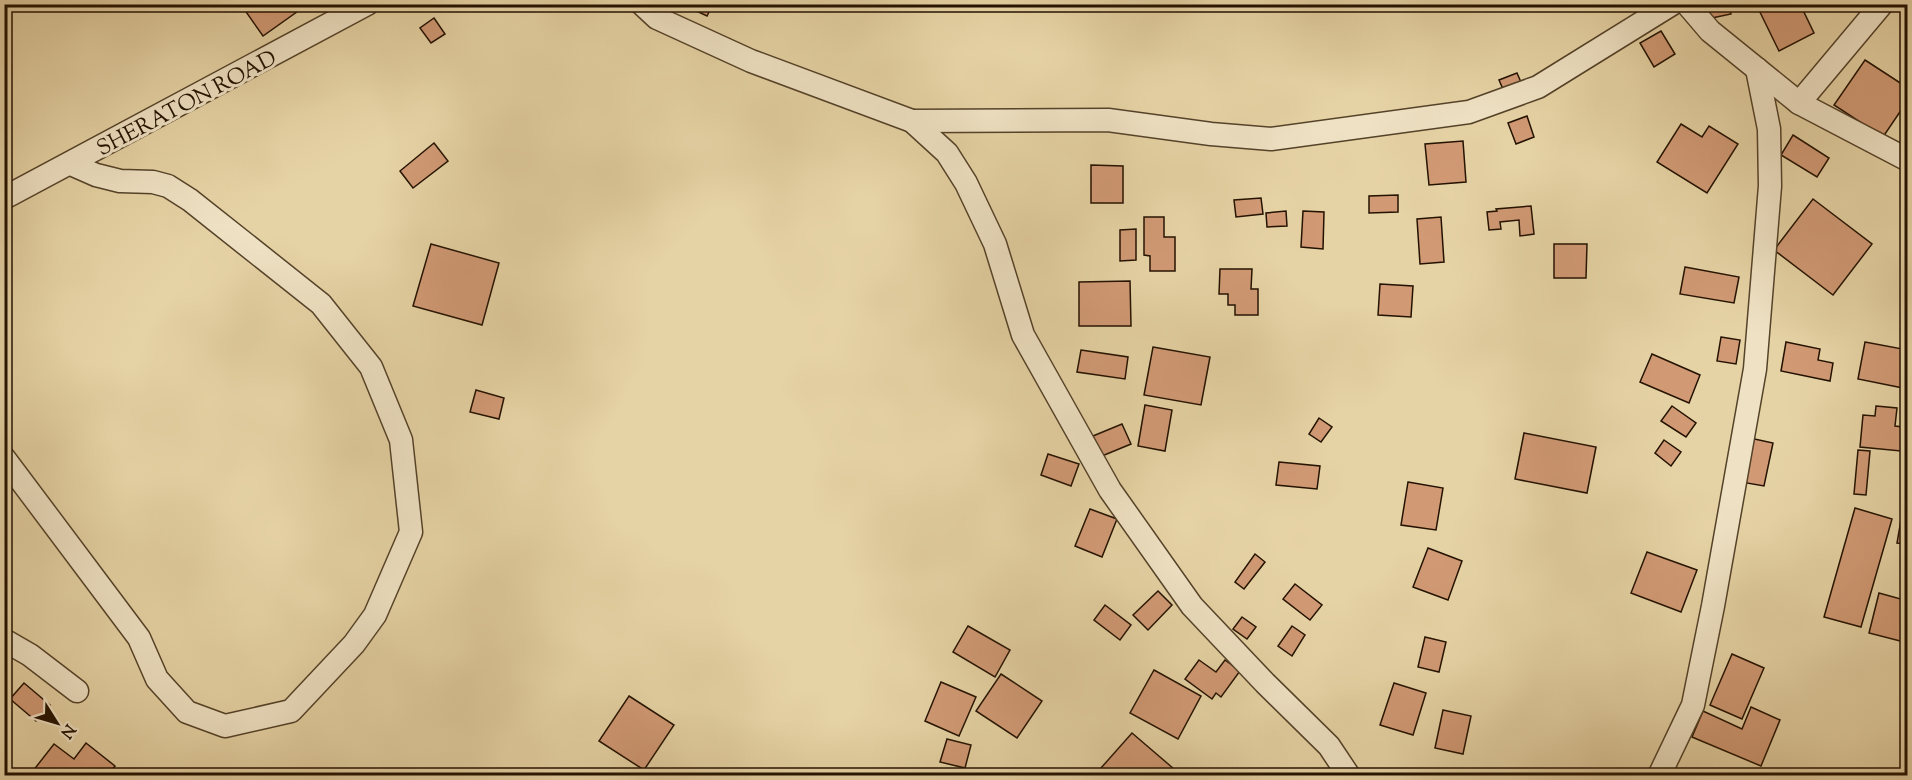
<svg xmlns="http://www.w3.org/2000/svg" width="1912" height="780" viewBox="0 0 1912 780" font-family="'Sorts Mill Goudy',serif">
<style>
.building{fill:#d19a75;stroke:#231200;stroke-width:1.5}
.lines{fill:none;stroke-linecap:round;stroke-linejoin:round}
.minor-casing{stroke:#544229;stroke-width:25}
.minor{stroke:#efe2c4;stroke-width:22}
.labels{text-anchor:middle;stroke-width:6;stroke-linejoin:round;paint-order:stroke}
.street-label{font-size:22px;fill:#231200;stroke:#efe2c4}
</style>
<rect width="100%" height="100%" fill="#e6d3a5"/>
<filter id="stains"><feTurbulence type="fractalNoise" baseFrequency=".00333" numOctaves="4"/><feColorMatrix values="0 0 0 0 .2 0 0 0 0 .09 0 0 0 0 .02 0 0 0 .5 -.17"/></filter>
<radialGradient id="worn" r=".72"><stop offset=".6" stop-color="#630" stop-opacity="0"/><stop offset="1" stop-color="#630" stop-opacity=".3"/></radialGradient>
<g class="building">
<polygon points="251,4 308,4 263,36 244,9"/>
<polygon points="689,4 713,4 707,16 688,7"/>
<polygon points="1704,4 1729,4 1731,14 1707,19"/>
<polygon points="1756,4 1800,4 1814,33 1779,51"/>
<polygon points="434,18 445,34 431,43 420,28"/>
<polygon points="1661,31 1675,54 1654,67 1640,43"/>
<polygon points="1865,60 1908,88 1908,100 1883,137 1834,105"/>
<polygon points="1517,73 1524,89 1506,96 1499,80"/>
<polygon points="1527,116 1534,137 1516,144 1508,123"/>
<polygon points="1681,124 1702,137 1709,126 1738,144 1707,193 1657,162"/>
<polygon points="1793,135 1829,158 1817,177 1781,155"/>
<polygon points="1463,141 1466,182 1429,185 1425,144"/>
<polygon points="434,143 448,161 413,188 400,171"/>
<polygon points="1091,165 1123,166 1123,203 1091,203"/>
<polygon points="1398,195 1398,212 1369,213 1369,196"/>
<polygon points="1261,198 1263,214 1236,217 1234,200"/>
<polygon points="1813,199 1872,244 1833,295 1774,250"/>
<polygon points="1531,206 1534,234 1520,236 1519,220 1500,222 1501,229 1489,230 1487,212 1497,211 1496,209"/>
<polygon points="1286,211 1287,226 1267,227 1266,213"/>
<polygon points="1303,211 1324,212 1323,249 1301,247"/>
<polygon points="1144,217 1164,217 1164,237 1175,237 1175,271 1150,271 1150,256 1144,255"/>
<polygon points="1441,217 1444,262 1420,264 1417,219"/>
<polygon points="1136,229 1136,260 1120,261 1120,230"/>
<polygon points="431,244 499,263 482,325 413,306"/>
<polygon points="1554,244 1587,244 1586,278 1554,278"/>
<polygon points="1685,267 1739,277 1734,303 1680,294"/>
<polygon points="1220,269 1252,269 1251,289 1258,289 1258,315 1235,315 1235,305 1228,305 1228,294 1219,294"/>
<polygon points="1130,281 1131,326 1079,326 1079,282"/>
<polygon points="1380,284 1413,286 1411,317 1378,315"/>
<polygon points="1721,337 1740,340 1736,364 1717,361"/>
<polygon points="1786,342 1820,349 1818,360 1833,363 1830,381 1781,371"/>
<polygon points="1865,342 1908,350 1908,389 1858,379"/>
<polygon points="1153,347 1210,357 1201,405 1144,395"/>
<polygon points="1081,350 1128,357 1125,379 1077,372"/>
<polygon points="1652,354 1700,375 1689,403 1640,382"/>
<polygon points="476,390 504,398 499,419 470,412"/>
<polygon points="1145,405 1172,410 1165,451 1138,446"/>
<polygon points="1672,406 1696,423 1686,437 1661,421"/>
<polygon points="1876,406 1897,408 1895,426 1903,427 1901,451 1860,447 1863,415 1875,416"/>
<polygon points="1319,418 1332,427 1321,442 1309,434"/>
<polygon points="1122,424 1131,444 1102,456 1093,436"/>
<polygon points="1524,433 1596,447 1587,493 1515,479"/>
<polygon points="1750,438 1773,443 1764,486 1741,482"/>
<polygon points="1664,440 1681,452 1671,466 1655,453"/>
<polygon points="1858,450 1870,451 1866,495 1854,494"/>
<polygon points="1048,454 1079,464 1071,486 1041,475"/>
<polygon points="1279,462 1320,466 1317,489 1276,485"/>
<polygon points="1408,482 1443,488 1436,530 1401,525"/>
<polygon points="1855,508 1892,519 1861,627 1824,617"/>
<polygon points="1090,509 1117,519 1102,557 1075,546"/>
<polygon points="1902,514 1908,514 1908,544 1897,543"/>
<polygon points="1428,548 1462,561 1448,600 1413,587"/>
<polygon points="1647,552 1697,570 1681,612 1631,593"/>
<polygon points="1255,554 1265,562 1244,589 1235,582"/>
<polygon points="1295,584 1322,605 1310,620 1283,599"/>
<polygon points="1158,591 1172,605 1148,630 1133,615"/>
<polygon points="1879,593 1908,601 1908,643 1869,633"/>
<polygon points="1105,605 1131,625 1120,640 1094,620"/>
<polygon points="1242,617 1256,627 1247,639 1233,629"/>
<polygon points="968,626 1010,650 995,677 953,652"/>
<polygon points="1292,626 1305,635 1292,656 1278,646"/>
<polygon points="1425,637 1446,642 1439,672 1418,667"/>
<polygon points="1732,654 1764,668 1742,719 1710,705"/>
<polygon points="1199,660 1216,672 1225,660 1240,671 1221,697 1216,693 1212,699 1185,679"/>
<polygon points="1154,670 1201,696 1178,739 1130,713"/>
<polygon points="1001,674 1042,701 1017,738 976,711"/>
<polygon points="941,682 976,697 959,736 925,721"/>
<polygon points="24,683 50,705 36,721 10,699"/>
<polygon points="1394,683 1426,693 1413,735 1380,725"/>
<polygon points="629,696 674,725 644,770 599,741"/>
<polygon points="1751,707 1780,720 1761,766 1692,737 1703,711 1742,729"/>
<polygon points="1443,710 1471,716 1463,754 1435,748"/>
<polygon points="1132,733 1181,775 1181,776 1110,776 1101,768"/>
<polygon points="947,739 971,745 965,768 940,762"/>
<polygon points="86,743 115,766 107,776 29,776 54,744 74,759"/>
</g>
<g class="lines">
<defs>
<g id="minor">
<polyline points="642,4 657,18 751,61 912,121 947,153 966,183 995,244 1023,335 1110,490 1192,606 1265,683 1329,746 1349,776"/>
<polyline points="1687,4 1710,31 1799,103 1908,160"/>
<polyline points="1799,103 1882,4"/>
<polyline points="912,121 1108,120 1211,134 1271,139 1469,112 1538,87 1672,4"/>
<polyline points="4,198 367,4"/>
<polyline points="4,458 139,638 157,679 187,712 225,726 291,711 354,644 375,615 411,532 401,440 371,367 321,304 190,200 168,186 153,182 120,181 96,175 71,164"/>
<polyline points="4,640 30,655 77,691"/>
<polyline points="1659,776 1693,705 1713,606 1755,369 1770,186 1769,129 1757,69"/>
</g>
</defs>
<use href="#minor" class="minor-casing"/>
<use href="#minor" class="minor"/>
</g>
<g class="labels">
<g class="street-label">
<text transform="translate(186 102) rotate(-28)" y="8">SHERATON ROAD</text>
</g>
</g>
<rect width="1912" height="780" fill="none" stroke="#e6d3a5" stroke-width="24"/>
<rect x="6" y="6" width="1900" height="768" fill="none" stroke="#231200" stroke-width="3"/>
<rect x="12" y="12" width="1888" height="756" fill="none" stroke="#231200" stroke-width="1.5"/>
<g transform="translate(57 723) rotate(127)" stroke="#efe2c4" stroke-width="4.5" paint-order="stroke">
<path d="M0-4.5L10 22L0 15L-10 22Z" fill="#231200"/>
<text y="-9" font-size="16" font-weight="bold" text-anchor="middle" fill="#231200">N</text>
</g>
<rect width="100%" height="100%" filter="url(#stains)"/>
<rect width="100%" height="100%" fill="url(#worn)"/>
</svg>
